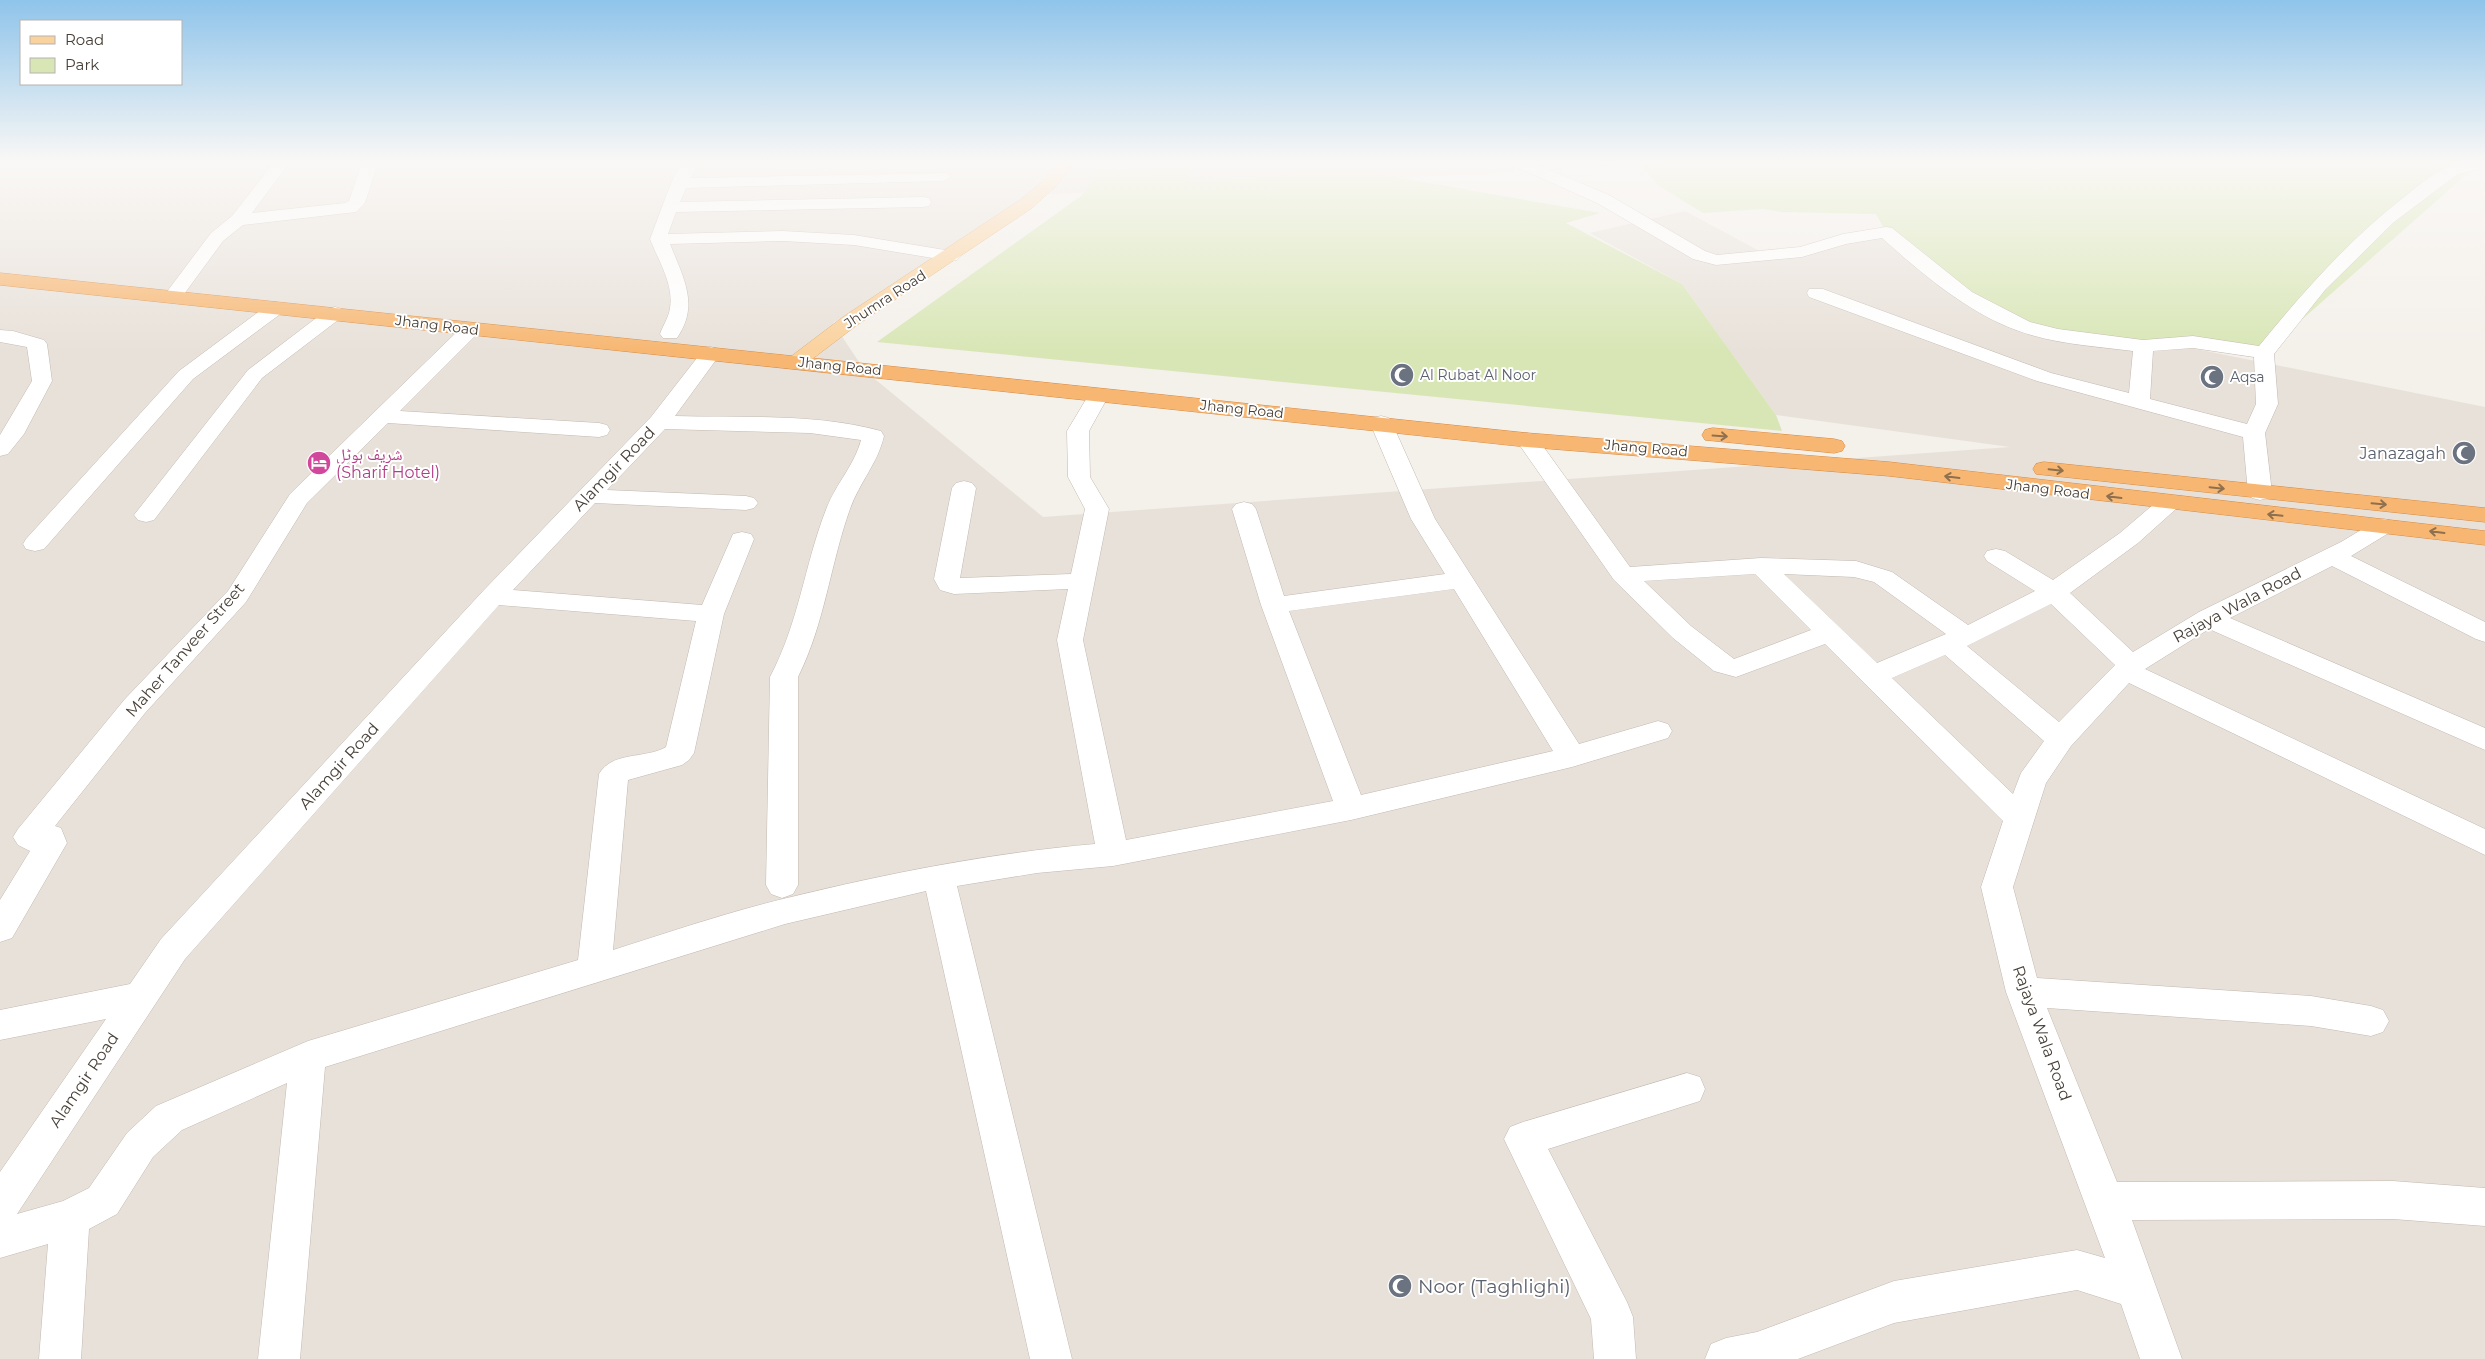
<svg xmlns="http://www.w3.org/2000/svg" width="2485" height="1359" font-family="Montserrat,'Noto Naskh Arabic',sans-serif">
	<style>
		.residential { fill: #e8e1d9 }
		.green { fill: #d8e6b5 }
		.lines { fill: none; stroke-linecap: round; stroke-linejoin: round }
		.minor-casing { stroke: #c3b9b0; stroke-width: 1 }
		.major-casing { stroke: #dfac6e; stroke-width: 1 }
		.highway-casing { stroke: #d78942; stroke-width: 1 }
		.minor { fill: #fff; fill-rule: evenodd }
		.major { fill: #fad29e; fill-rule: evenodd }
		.highway { fill: #f7b772; fill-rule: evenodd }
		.oneway { stroke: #8e704f }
		.labels { text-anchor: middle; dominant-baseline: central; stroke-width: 4; stroke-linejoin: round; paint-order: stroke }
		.far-street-label { font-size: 14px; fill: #484038; stroke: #fff }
		.far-worship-label { font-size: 14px; fill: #5b616d; stroke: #fff; text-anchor: start }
		.worship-label { font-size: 16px; fill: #5b616d; stroke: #fff; text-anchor: end }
		.hotel-label { font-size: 16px; fill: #b23c85; stroke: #fff; text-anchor: start }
		.street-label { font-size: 16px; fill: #484038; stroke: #fff }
		.near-worship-label { font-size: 19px; fill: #5b616d; stroke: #fff; text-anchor: start }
	</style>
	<rect width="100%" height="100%" fill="#f4f0ea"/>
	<polygon class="residential" points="0,162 1607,162 1609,167 1036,195 833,323 865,371 1043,517 2010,447 1776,415 1682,284 1590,233 1685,211 1765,254 1877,233 2007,311 2485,407 2485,1359 0,1359"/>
	<g class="green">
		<polygon points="1639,162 2464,162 2476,166 2264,353 2193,342 2143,346 2058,335 1990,310 1886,232 1876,214 1781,212 1763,209 1703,213 1659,186"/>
		<polygon points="1185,168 1192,183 1305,174 1378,174 1600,213 1566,223 1682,284 1776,415 1782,431 877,342 1081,196 1100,171"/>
	</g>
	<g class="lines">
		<g class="minor-casing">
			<g id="minor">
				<polygon points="274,162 290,162 252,213 345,203 349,201 362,162 378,162 365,203 356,212 243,225 223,241 179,301 165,301 163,297 211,233 232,216"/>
				<path d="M682 162H698L691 178 948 173 950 176 948 179 942 181 686 188 680 202 923 197 929 198 931 202 929 206 923 207 676 212 668 234 783 231 854 235 951 251 957 252 960 256 957 260 951 261 854 245 783 241 670 244C683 277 700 305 677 338H663L660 334C663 325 669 317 670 308 674 284 658 260 650 239L671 183Z"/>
				<path d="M1510 162H1531L1609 195 1705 251 1717 255 1800 247 1843 234 1886 227 1892 228 1972 292 2030 322 2058 329 2143 340 2193 336 2259 346C2303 292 2348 241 2403 198 2416 188 2432 173 2447 167 2459 163 2472 162 2485 162V168L2458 174 2394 222 2325 290 2274 354 2278 404 2265 433 2272 493 2268 498 2260 500 2252 498 2248 493 2243 437 2037 381 1809 297 1807 293 1809 289H1823L2051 373 2129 393 2133 351C2094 346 2053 344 2016 330 1967 312 1921 273 1882 238L1846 244 1802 257 1716 265 1693 259 1597 203 1512 165ZM2193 348 2254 357 2256 404 2247 424 2150 399 2153 351Z"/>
				<polygon points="276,302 283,304 286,308 283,312 193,379 44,549 35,551 26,549 23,544 26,539 179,371 269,304"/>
				<polygon points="335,307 342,309 345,313 342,317 262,378 154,520 146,522 138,520 134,515 138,510 248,370 328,309"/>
				<polygon points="471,323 478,325 481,329 478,333 400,411 599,423 607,425 610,430 607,435 599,437 388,423 307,503 246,602 145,713 55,826 61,828 67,843 12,938 0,942 0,900 30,851 18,845 13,837 18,829 125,699 228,591 290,494 464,325"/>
				<polygon points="0,330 13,331 44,340 47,344 52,381 24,434 8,454 0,456 0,435 32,381 27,347 0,342"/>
				<path d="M711 347 718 349 721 353 675 416C743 418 815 413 881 431L884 436C878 463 859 483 850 509 830 565 825 623 798 677V885L793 894 782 898 771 894 766 885 770 677C800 620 804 565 827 507 836 484 855 464 861 440L810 433 665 429 607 490 746 496 754 498 758 503 754 508 746 510 595 503 513 590 702 605 733 534 742 532 751 534 754 539 724 614 694 753 689 760 682 765 628 780 613 950C670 932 728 912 787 898 889 873 991 853 1095 844L1057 640 1068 589 954 594 940 590 934 579 952 488 956 483 964 481 972 483 976 488 960 578 1071 574 1085 509 1068 477 1067 431 1091 391 1098 389 1105 391 1109 395 1089 431 1090 477 1109 509 1083 640 1126 840 1333 801 1261 605 1232 509 1236 504 1244 502 1252 504 1256 509 1284 596 1445 574 1411 519 1370 423 1373 418 1381 416 1389 418 1392 423 1435 519 1579 744 1658 721 1668 724 1672 731 1668 738 1572 767 1351 820 1113 866 1037 873 957 886 1072 1359H1030L926 891 785 924 325 1067 300 1359H258L287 1083 182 1130 153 1157 117 1214 89 1229 81 1359H39L48 1244 0 1258V1172L106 1019 0 1040V1010L130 984 161 939 484 590 651 417 704 349ZM1454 589 1553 751 1361 795 1289 611ZM499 605 696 621 666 747C646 759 612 751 599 774L578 960 308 1041 156 1106 127 1133 89 1188 63 1201 17 1214 185 959Z"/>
				<path d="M1527 433 1535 435 1630 567 1761 558 1856 561 1892 572 1968 625 2035 591 1987 561 1984 556 1987 551 1996 549 2005 551 2053 580 2120 533 2161 498 2169 496 2177 498 2181 503 2177 508 2138 543 2070 593 2133 652 2199 612 2341 542 2376 521 2384 519 2392 521 2396 526 2392 531 2351 556 2485 622V642L2476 639 2332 566 2230 618 2485 728V750L2209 629 2145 669 2485 829V855L2129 683 2071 746 2046 783 2013 887 2037 978 2311 996 2371 1006 2383 1010 2389 1021 2383 1032 2371 1036 2311 1026 2047 1008 2117 1182 2393 1181 2485 1188V1226L2393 1219 2132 1220 2182 1359H2140L2121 1304 2077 1290 1894 1323 1798 1359H1705L1711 1344 1726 1338 1757 1332 1894 1281 2077 1250 2105 1258 2006 992 1981 887 2003 821 1825 644 1736 677 1714 671 1673 638 1614 580 1516 440 1519 435ZM1755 574 1811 630 1734 659 1691 626 1644 581ZM1784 574 1854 577 1874 582 1946 634 1877 663ZM2051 604 2115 665 2059 722 1967 646ZM1945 655 2044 741 2021 773 2013 794 1892 678Z"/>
				<polygon points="1687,1073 1700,1077 1705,1089 1700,1101 1548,1149 1627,1302 1633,1317 1636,1359 1594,1359 1591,1319 1504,1139 1510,1127 1523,1122"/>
			</g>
		</g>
		<g class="major-casing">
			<polygon id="major" points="1059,162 1075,162 1056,186 1032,208 857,325 803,366 796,368 789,366 786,362 789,358 843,317 1020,200 1044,180"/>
		</g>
		<g class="highway-casing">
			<g id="highway">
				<polygon points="0,273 1527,433 1889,462 2485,531 2485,545 1889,476 1527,447 0,285"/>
				<polygon points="1713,428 1834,439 1842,441 1845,446 1842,451 1834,453 1705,440 1702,435 1705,430"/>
				<polygon points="2044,462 2485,508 2485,522 2036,474 2033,469 2036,464"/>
			</g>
		</g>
		<use href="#minor" class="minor"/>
		<use href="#major" class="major"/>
		<use href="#highway" class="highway"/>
	</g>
	<defs><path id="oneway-shaft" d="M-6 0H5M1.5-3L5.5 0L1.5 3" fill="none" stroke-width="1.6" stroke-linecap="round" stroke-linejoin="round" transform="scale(1.25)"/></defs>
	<g class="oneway">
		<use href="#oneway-shaft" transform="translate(1720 436) rotate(4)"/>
		<use href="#oneway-shaft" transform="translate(2056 470) rotate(6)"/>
		<use href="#oneway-shaft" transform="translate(1952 477) rotate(-173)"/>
		<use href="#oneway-shaft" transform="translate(2217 488) rotate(6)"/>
		<use href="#oneway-shaft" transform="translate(2114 497) rotate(-173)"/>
		<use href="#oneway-shaft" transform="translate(2379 504) rotate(5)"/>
		<use href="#oneway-shaft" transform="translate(2275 515) rotate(-174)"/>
		<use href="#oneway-shaft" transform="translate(2437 532) rotate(-173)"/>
	</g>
	<linearGradient id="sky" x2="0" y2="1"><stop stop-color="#8fc4ea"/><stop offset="0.46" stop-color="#faf8f6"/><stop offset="1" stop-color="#faf8f6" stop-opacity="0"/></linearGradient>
	<rect width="2485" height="352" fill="url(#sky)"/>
	<defs>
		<g id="mosque-disc" transform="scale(1.25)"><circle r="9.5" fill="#6b7280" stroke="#fff"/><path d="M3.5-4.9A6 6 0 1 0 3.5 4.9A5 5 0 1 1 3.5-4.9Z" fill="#fff"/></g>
		<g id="hotel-disc" transform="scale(1.25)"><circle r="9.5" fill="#d1479c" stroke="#fff"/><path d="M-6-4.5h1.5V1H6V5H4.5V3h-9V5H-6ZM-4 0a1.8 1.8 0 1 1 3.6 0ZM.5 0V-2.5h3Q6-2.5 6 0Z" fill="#fff"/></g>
	</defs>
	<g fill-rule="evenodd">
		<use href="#mosque-disc" x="1402" y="375"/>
		<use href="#mosque-disc" x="2212" y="377"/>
		<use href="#mosque-disc" x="2464" y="453"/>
		<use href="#hotel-disc" x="319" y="463"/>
		<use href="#mosque-disc" x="1400" y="1286"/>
	</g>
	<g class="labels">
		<g class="far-street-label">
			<text transform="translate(885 299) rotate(-33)">Jhumra Road</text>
			<text transform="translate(437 325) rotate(7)">Jhang Road</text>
			<text transform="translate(840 366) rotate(6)">Jhang Road</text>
			<text transform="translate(1242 409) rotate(6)">Jhang Road</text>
			<text transform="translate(1646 448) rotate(5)">Jhang Road</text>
			<text transform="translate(2048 489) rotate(7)">Jhang Road</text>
		</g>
		<g class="far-worship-label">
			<text x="1420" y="375">Al Rubat Al Noor</text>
			<text x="2230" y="377">Aqsa</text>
		</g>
		<g class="worship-label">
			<text x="2446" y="453">Janazagah</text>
		</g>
		<g class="hotel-label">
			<text x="336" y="454">شریف ہوٹل<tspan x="336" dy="18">(Sharif Hotel)</tspan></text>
		</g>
		<g class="street-label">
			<text transform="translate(614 469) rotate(-46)">Alamgir Road</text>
			<text transform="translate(2237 605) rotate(-28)">Rajaya Wala Road</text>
			<text transform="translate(185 650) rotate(-49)">Maher Tanveer Street</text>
			<text transform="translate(339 766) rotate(-48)">Alamgir Road</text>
			<text transform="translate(2042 1033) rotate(70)">Rajaya Wala Road</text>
			<text transform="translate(84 1080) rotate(-56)">Alamgir Road</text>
		</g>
		<g class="near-worship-label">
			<text x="1418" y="1286">Noor (Taghlighi)</text>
		</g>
	</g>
	<rect x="20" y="20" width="162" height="65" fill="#ffffff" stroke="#b6b3af"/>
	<rect x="30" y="36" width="25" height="8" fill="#fad29e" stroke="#b6b3af"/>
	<text x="65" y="45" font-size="15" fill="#484038">Road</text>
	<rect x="30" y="58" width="25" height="15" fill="#d8e6b5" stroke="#b6b3af"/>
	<text x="65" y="70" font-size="15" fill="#484038">Park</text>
</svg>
